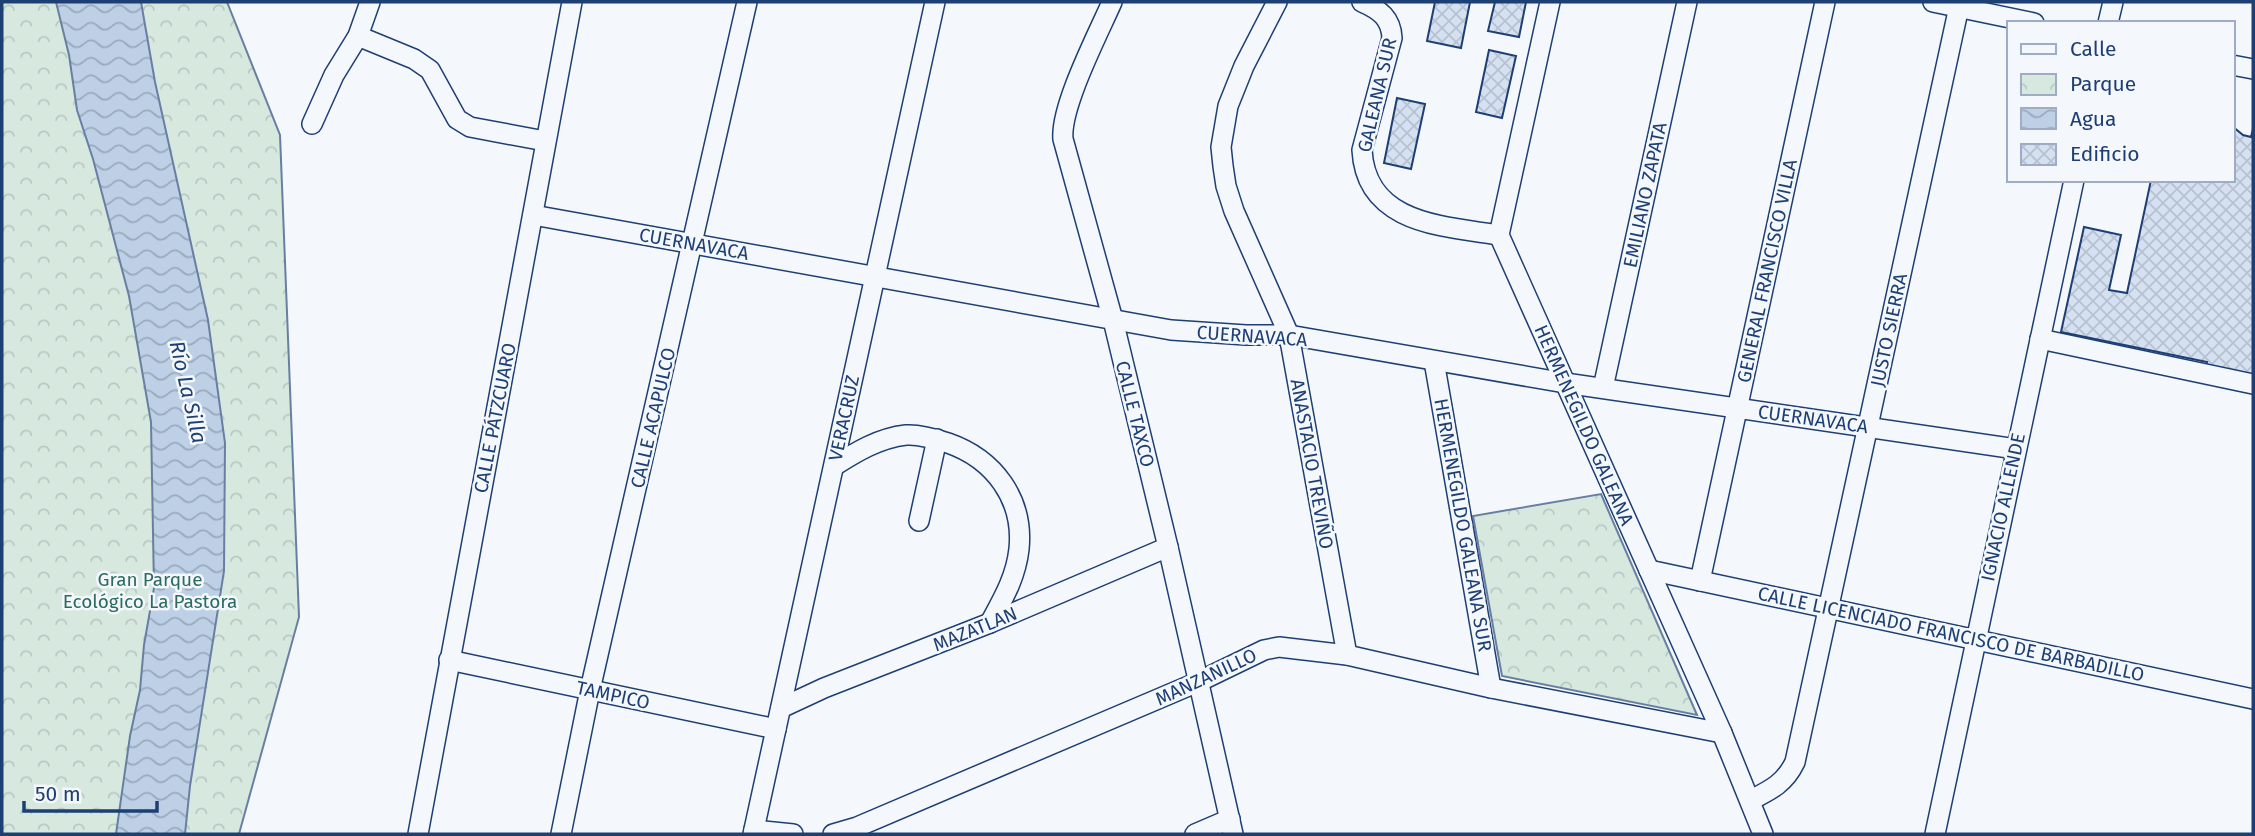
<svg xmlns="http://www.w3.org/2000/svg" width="2255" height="836" font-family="'Fira Sans',sans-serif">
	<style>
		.park { fill: url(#park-crowns); stroke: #687fa3; stroke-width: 2 }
		.water { fill: url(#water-waves); stroke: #687fa3; stroke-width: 2 }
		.building { fill: url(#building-cross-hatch); stroke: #1d3f73; stroke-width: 2 }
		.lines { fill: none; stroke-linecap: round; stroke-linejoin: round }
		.minor-casing { stroke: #1d3f73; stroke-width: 22 }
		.minor { stroke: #f4f7fb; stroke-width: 19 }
		.labels { text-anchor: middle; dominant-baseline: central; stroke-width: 5; stroke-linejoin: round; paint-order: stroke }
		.street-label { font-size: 19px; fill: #1d3f73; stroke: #f4f7fb }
		.park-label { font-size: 19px; fill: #2c6c60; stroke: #f4f7fb }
		.water-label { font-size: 21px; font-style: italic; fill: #1d3f73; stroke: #f4f7fb }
	</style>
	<defs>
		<pattern id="park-crowns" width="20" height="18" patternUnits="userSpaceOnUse" patternTransform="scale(1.75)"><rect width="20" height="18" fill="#d7e8df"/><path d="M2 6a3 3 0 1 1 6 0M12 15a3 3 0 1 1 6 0" fill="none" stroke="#b8c8c3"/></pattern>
		<pattern id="water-waves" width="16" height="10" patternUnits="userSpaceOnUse" patternTransform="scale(1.75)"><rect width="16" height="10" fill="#bed0e5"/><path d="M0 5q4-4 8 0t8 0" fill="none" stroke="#9aaabe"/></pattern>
		<pattern id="building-cross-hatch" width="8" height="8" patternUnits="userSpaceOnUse" patternTransform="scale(1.75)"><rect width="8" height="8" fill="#d5e0f0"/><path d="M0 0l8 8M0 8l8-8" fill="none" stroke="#b6c1d1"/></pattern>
	</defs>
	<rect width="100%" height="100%" fill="#f4f7fb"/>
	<g class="park">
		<polygon points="2,2 227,2 280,135 299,617 239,834 2,834"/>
		<polygon points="1601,494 1697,715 1502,676 1473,516"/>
	</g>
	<polygon class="water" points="56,2 141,2 155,82 208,320 225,443 224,571 190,786 185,834 116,834 130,736 140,690 144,645 154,588 151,422 129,296 93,159 77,110 69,55"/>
	<g class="building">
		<polygon points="1435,2 1470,2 1461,48 1427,41"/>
		<polygon points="1495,2 1526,2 1519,37 1488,31"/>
		<polygon points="1489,50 1516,56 1502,118 1476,112"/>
		<polygon points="1397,98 1425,104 1411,169 1384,163"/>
		<polygon points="2232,126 2243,135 2251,137 2253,129 2253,375 2206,366 2207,362 2061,332 2084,227 2121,235 2109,290 2127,293 2151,180 2232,180"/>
	</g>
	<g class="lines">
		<g class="minor-casing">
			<g id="minor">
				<path d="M1112 2C1098 34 1060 107 1063 139L1113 320 1168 547 1233 834"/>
				<polyline points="1277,2 1244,66 1228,106 1221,147 1223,166 1226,186 1234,211 1289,335 1347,655"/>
				<path d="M1362 2C1380 10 1391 18 1392 38L1362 150C1366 224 1442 226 1499 235"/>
				<polyline points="1550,2 1499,235 1722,733 1763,834"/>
				<polyline points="1933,2 2034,23"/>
				<polyline points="2108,23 2113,2"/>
				<polyline points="358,36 414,59 430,70 457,119 470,127 545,141"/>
				<polyline points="2232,65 2253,69"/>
				<polyline points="312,124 334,75 358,36 370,2"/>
				<polyline points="533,215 1171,330 1246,335 1289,335 1565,383 2016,449"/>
				<polyline points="2040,339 2253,384"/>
				<polyline points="1434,361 1491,688"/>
				<polyline points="1603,388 1687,2"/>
				<path d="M834 466C856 452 879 438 906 435 920 434 936 439 948 443 994 459 1024 499 1019 549 1016 577 1003 599 990 623"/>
				<polyline points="919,521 937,439"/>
				<polyline points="1649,570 2253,699"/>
				<polyline points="1700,581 1825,2"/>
				<polyline points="449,660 776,729"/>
				<polyline points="781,708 824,688 990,623 1168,547"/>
				<path d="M1751 800C1771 790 1785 783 1795 762L1960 2"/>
				<polyline points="754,830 793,834"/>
				<polyline points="418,834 572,2"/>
				<polyline points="561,834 590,690 747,2"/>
				<polyline points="753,834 935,2"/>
				<polyline points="833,834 857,827 1198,682 1264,650 1279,647 1347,655 1491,688 1722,733"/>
				<polyline points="1195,834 1230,819"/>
				<polyline points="1935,834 2074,180"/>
			</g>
		</g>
		<use href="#minor" class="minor"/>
	</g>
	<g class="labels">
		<g class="street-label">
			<text transform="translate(1377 95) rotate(-77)">GALEANA SUR</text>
			<text transform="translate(1645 195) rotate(-78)">EMILIANO ZAPATA</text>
			<text transform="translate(694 244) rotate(10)">CUERNAVACA</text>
			<text transform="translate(1767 271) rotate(-78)">GENERAL FRANCISCO VILLA</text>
			<text transform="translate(1889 330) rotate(-78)">JUSTO SIERRA</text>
			<text transform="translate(1252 336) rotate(4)">CUERNAVACA</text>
			<text transform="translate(1135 414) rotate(76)">CALLE TAXCO</text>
			<text transform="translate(495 418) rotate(-79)">CALLE PÁTZCUARO</text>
			<text transform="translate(653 418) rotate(-77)">CALLE ACAPULCO</text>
			<text transform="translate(844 418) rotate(-78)">VERACRUZ</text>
			<text transform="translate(1813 419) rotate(8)">CUERNAVACA</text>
			<text transform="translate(1584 425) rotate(66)">HERMENEGILDO GALEANA</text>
			<text transform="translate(1312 464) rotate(80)">ANASTACIO TREVIÑO</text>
			<text transform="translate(2003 507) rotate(-78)">IGNACIO ALLENDE</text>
			<text transform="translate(1463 525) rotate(80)">HERMENEGILDO GALEANA SUR</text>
			<text transform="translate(975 629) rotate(-22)">MAZATLAN</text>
			<text transform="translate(1951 634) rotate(12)">CALLE LICENCIADO FRANCISCO DE BARBADILLO</text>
			<text transform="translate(1206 677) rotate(-25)">MANZANILLO</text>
			<text transform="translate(613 695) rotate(12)">TAMPICO</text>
		</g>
		<g class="park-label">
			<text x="150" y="579">Gran Parque<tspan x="150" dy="22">Ecológico La Pastora</tspan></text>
		</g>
		<g class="water-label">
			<text transform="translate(188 392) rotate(77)">Río La Silla</text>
		</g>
	</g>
	<rect width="2255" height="836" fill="none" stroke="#1d3f73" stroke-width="7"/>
	<rect x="2007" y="21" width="228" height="161" fill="#f4f7fb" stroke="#9eadc5" stroke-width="2"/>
	<rect x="2021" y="44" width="35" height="10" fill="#f4f7fb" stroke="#9eadc5" stroke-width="2"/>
	<text x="2070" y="56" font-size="21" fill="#1d3f73">Calle</text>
	<rect x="2021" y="74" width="35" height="21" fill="url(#park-crowns)" stroke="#9eadc5" stroke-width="2"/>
	<text x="2070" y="91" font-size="21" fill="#1d3f73">Parque</text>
	<rect x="2021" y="108" width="35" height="21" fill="url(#water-waves)" stroke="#9eadc5" stroke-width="2"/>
	<text x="2070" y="126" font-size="21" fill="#1d3f73">Agua</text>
	<rect x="2021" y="144" width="35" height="21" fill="url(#building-cross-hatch)" stroke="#9eadc5" stroke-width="2"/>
	<text x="2070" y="161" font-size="21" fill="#1d3f73">Edificio</text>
	<path d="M24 801v10h133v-10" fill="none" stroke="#1d3f73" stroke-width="3.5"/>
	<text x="35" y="801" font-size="21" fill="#1d3f73" stroke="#f4f7fb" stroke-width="5" paint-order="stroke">50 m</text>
</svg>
